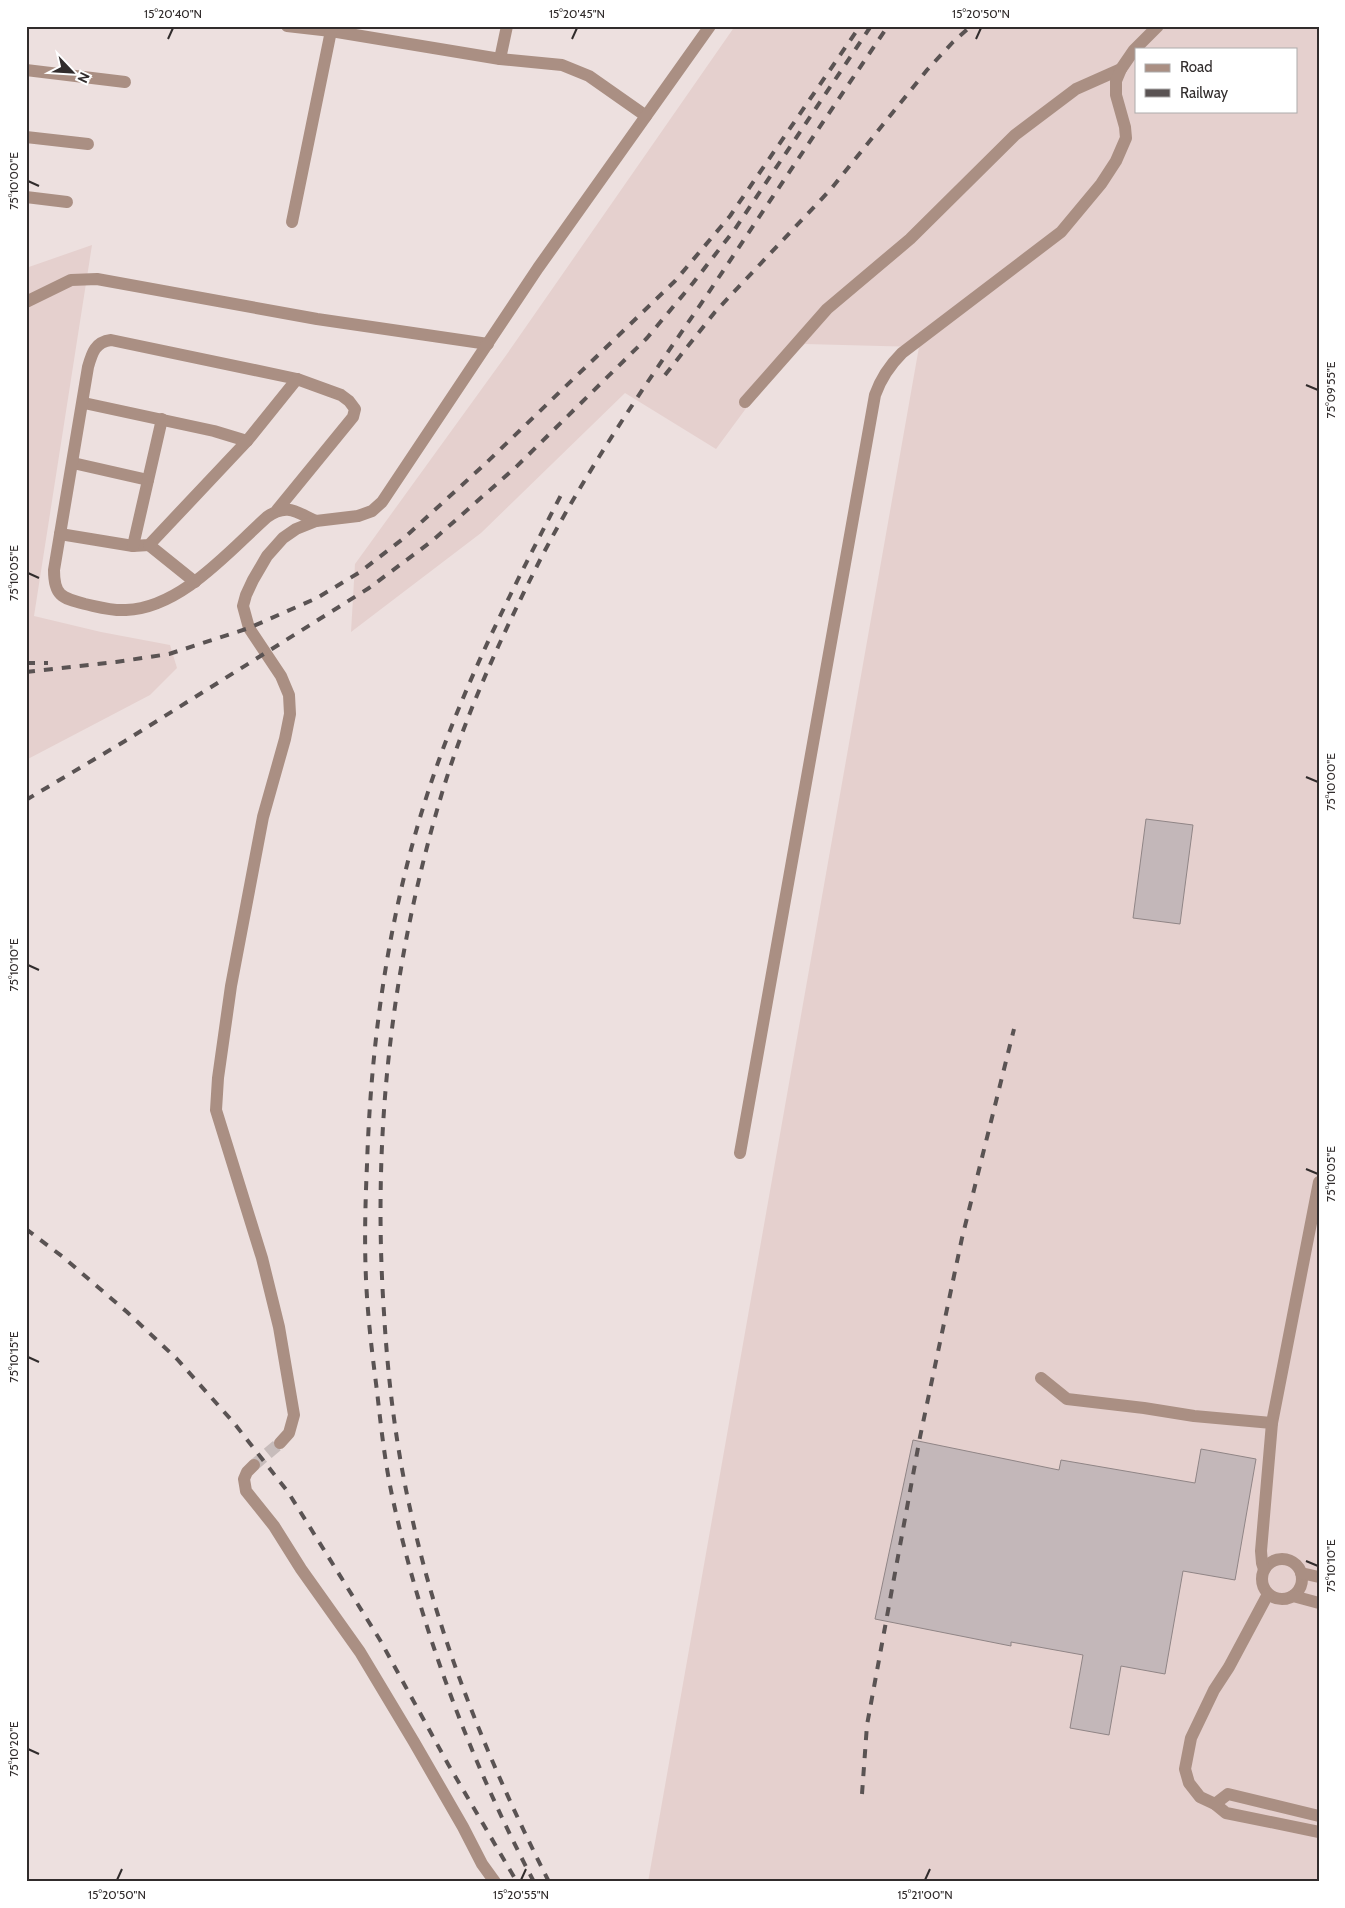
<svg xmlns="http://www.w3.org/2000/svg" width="1345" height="1908" font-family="Cabin,sans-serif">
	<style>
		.built { fill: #e5d0ce; fill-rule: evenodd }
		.building { fill: #c3b7b9; stroke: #908586 }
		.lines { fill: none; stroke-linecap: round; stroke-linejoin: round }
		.minor-tunnel { stroke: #c7bcbb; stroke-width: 12; stroke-dasharray: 12 6; stroke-linecap: butt }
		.minor { stroke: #aa8f83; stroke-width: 12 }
		.rail { stroke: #5a5353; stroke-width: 4; stroke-dasharray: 9 9; stroke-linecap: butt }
		.ticks { fill: none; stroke: #312c2c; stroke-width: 2 }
		.neatline { fill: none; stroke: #312c2c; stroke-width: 2 }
		.ticks-label { font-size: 12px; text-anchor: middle; fill: #312c2c }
	</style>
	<rect width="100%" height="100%" fill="#ede0df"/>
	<g class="built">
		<path d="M735 26H1319V1882H648L919 347 805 344 770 376 716 449 625 393 481 533 351 632 355 564 507 354ZM1136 49H1296V111H1136Z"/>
		<polygon points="92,245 34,616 101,632 170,645 177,668 150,695 26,760 26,268"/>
	</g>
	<g class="building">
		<polygon points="1146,819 1193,825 1180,924 1133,918"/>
		<polygon points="913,1440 1059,1470 1061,1460 1195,1483 1201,1449 1256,1459 1235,1580 1183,1571 1165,1674 1121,1666 1109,1735 1070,1728 1083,1655 1011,1642 1011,1646 875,1619"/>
	</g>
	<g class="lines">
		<polyline class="minor-tunnel" points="254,1465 280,1443"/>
		<g class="minor">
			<polyline points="287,26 331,31 500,59 562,65 589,76 646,116"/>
			<polyline points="500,59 507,26"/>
			<polyline points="26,70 125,82"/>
			<polyline points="26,137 88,144"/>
			<polyline points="26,197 67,202"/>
			<polyline points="292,222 332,26"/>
			<polyline points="26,302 71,280 97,279 317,319 488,344"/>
			<polyline points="745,402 827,309 910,239 1015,135 1076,89 1121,69"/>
			<polyline points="84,403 214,431 247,441"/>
			<polyline points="73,463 148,480"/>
			<path d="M277 510 353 417 355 409 349 401 341 395 297 379 111 340C95 342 92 353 88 367L54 570C54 595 61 598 85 604 99 607 112 611 126 610 181 608 229 551 267 517 287 503 296 512 316 521"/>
			<polyline points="60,534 133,546 149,545 247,441 297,379"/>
			<polyline points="149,545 195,582"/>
			<polyline points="133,546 162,419"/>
			<path d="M740 1153 875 395C881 378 889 366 902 353L1061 232 1101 184 1116 161 1126 138 1125 127 1116 95V81L1121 69 1134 50 1158 26"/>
			<polyline points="1041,1378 1067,1399 1144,1408 1194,1416 1272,1423"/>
			<polyline points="280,1443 289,1433 294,1415 279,1327 262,1258 216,1110 218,1078 231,986 263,817 285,739 290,714 289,695 281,676 249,628 243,606 246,595 253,580 267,556 283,538 296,529 316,521 358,516 372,511 382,502 538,268 710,26"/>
			<polyline points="254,1465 247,1472 244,1479 246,1491 274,1526 301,1569 360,1652 414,1742 463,1827 482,1864 495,1882"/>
			<circle cx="1282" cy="1579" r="20"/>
			<polyline points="1264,1569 1262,1563 1261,1551 1272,1423 1319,1182"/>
			<polyline points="1301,1573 1319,1577"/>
			<polyline points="1268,1594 1229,1667 1214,1690 1191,1738 1185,1769 1189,1783 1200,1797 1215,1804 1226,1813 1319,1832"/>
			<polyline points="1293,1596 1319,1603"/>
			<polyline points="1215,1804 1228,1794 1319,1816"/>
		</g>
		<g class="rail">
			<polyline points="665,375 715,312 831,189 927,70 953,42 971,26"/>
			<polyline points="26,663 48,663"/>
			<polyline points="26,672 116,662 169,654 249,628 317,598 360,572 404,538 485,464 675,281 730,216 860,26"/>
			<polyline points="26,800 125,741 369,588 432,541 516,467 647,338 693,283 735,229 871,26"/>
			<polyline points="26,1229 63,1257 127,1312 177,1359 234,1423 288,1492 380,1640 448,1764 517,1882"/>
			<polyline points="862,1794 867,1725 920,1437 962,1238 1014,1029"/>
			<path d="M534 1882C471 1762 422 1632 393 1500 385 1464 381 1427 377 1391 373 1360 369 1328 367 1297 364 1253 365 1209 367 1165 371 1039 389 912 428 792 462 687 512 590 562 493"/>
			<path d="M549 1882C490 1765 439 1642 411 1513 396 1447 388 1381 384 1313 372 1136 391 964 442 793 466 713 502 635 540 560 588 467 648 381 707 295 767 205 827 116 888 26"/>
		</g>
	</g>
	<path class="ticks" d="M168 39 173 28M572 39 577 28M976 39 981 28M28 181 39 186M1306 385 1318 390M28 573 39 578M1306 777 1318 782M28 965 39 970M1306 1169 1318 1174M28 1357 39 1362M1306 1561 1318 1566M28 1749 39 1754M117 1880 122 1869M521 1880 526 1869M925 1880 930 1869"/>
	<rect width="1345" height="1908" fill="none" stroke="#ffffff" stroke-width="55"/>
	<rect x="1135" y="48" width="162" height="65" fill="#ffffff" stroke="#adabab"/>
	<rect x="1145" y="64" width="25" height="8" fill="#aa8f83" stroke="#adabab"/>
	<text x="1180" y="72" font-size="15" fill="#312c2c">Road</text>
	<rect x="1145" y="89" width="25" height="8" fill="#5a5353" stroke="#adabab"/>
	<text x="1180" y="98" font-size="15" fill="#312c2c">Railway</text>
	<g transform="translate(72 72) rotate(115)" stroke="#ffffff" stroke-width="4" paint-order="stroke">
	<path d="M0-4L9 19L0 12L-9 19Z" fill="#312c2c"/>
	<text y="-8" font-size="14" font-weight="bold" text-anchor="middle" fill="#312c2c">N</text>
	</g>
	<rect x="28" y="28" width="1290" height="1852" class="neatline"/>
	<g class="ticks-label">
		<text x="173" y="18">15°20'40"N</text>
		<text x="577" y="18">15°20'45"N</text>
		<text x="981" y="18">15°20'50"N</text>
		<text transform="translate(14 181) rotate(-90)" y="4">75°10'00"E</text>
		<text transform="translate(1331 390) rotate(-90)" y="4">75°09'55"E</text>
		<text transform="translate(14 573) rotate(-90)" y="4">75°10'05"E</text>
		<text transform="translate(1331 782) rotate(-90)" y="4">75°10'00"E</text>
		<text transform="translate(14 965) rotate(-90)" y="4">75°10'10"E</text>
		<text transform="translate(1331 1174) rotate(-90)" y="4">75°10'05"E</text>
		<text transform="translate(14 1357) rotate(-90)" y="4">75°10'15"E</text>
		<text transform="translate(1331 1566) rotate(-90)" y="4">75°10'10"E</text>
		<text transform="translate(14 1749) rotate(-90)" y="4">75°10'20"E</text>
		<text x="117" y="1899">15°20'50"N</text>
		<text x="521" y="1899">15°20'55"N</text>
		<text x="925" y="1899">15°21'00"N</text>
	</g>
</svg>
